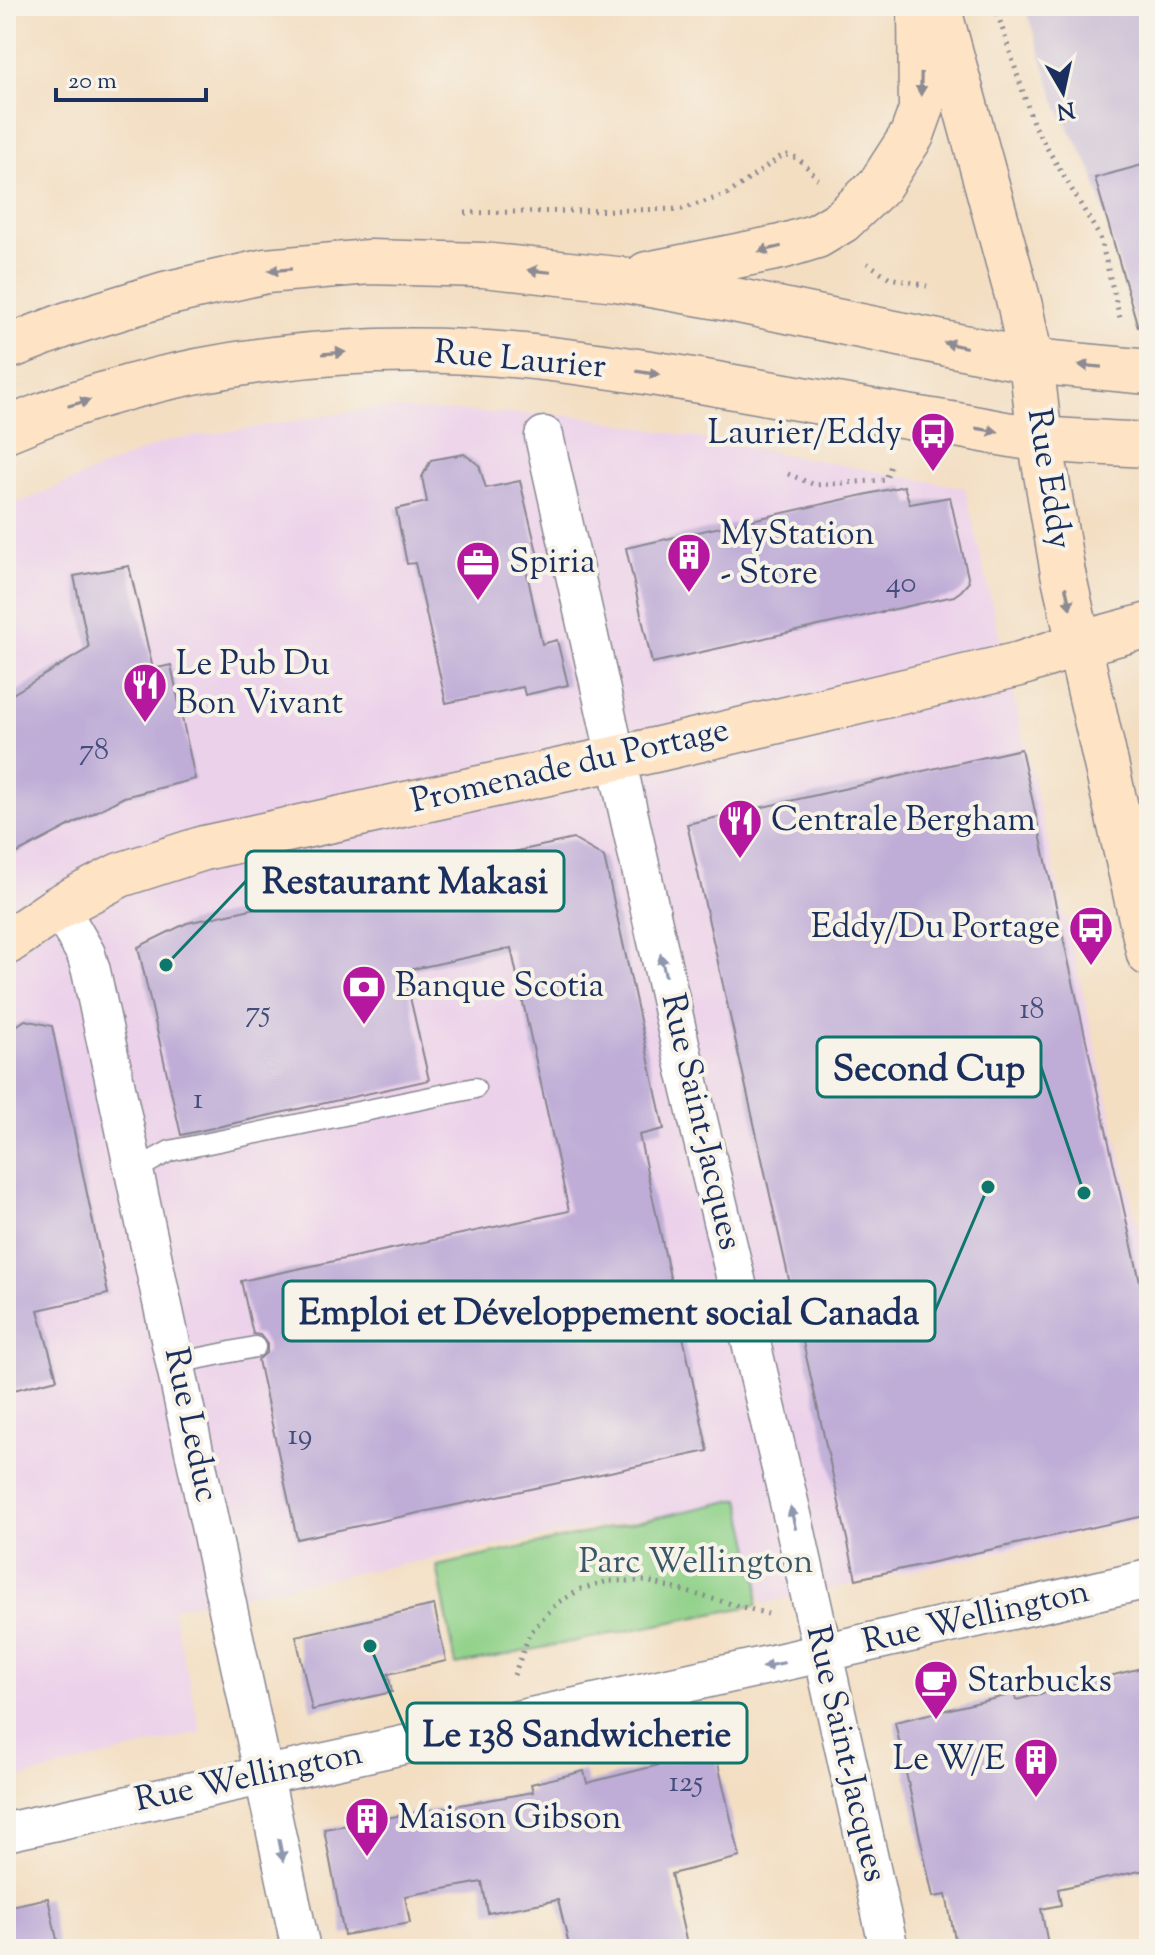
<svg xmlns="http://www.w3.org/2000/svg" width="1155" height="1955" font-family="'Sorts Mill Goudy',serif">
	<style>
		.built { fill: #ecd1ea }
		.industrial { fill: #cbbfd5 }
		.green { fill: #90d189; stroke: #568074; stroke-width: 2 }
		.building { fill: #bfadd7 }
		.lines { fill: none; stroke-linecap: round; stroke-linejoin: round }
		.lane-casing { stroke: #878690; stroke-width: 23 }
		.street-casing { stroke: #878690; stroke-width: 41 }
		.secondary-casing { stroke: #878690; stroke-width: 47 }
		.path { stroke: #878690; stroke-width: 5; stroke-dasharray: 2 6; stroke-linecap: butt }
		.lane { stroke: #fff; stroke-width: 20 }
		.street { stroke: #fff; stroke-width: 38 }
		.secondary { stroke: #fee4c5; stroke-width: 44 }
		.oneway { fill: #8c8a92 }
		.oneway2 { fill: #8d97ae }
		.labels { text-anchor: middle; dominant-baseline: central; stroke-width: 8; stroke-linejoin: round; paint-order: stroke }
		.number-label { font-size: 30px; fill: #444e7c }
		.street-label { font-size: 34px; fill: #1b2f5e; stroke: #f7f3e8 }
		.poi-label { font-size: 34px; fill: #1b2f5e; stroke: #f7f3e8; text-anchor: start }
		.park-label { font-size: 34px; fill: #385869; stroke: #f7f3e8 }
		.leader { fill: none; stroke: #0f766e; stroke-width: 3 }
		.callout-dot { fill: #0f766e; stroke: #f7f3e8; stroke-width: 3 }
		.callout { fill: #f7f3e8; stroke: #0f766e; stroke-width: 3 }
		.callout-label { font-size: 36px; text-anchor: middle; font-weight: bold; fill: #1b2f5e }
	</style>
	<rect width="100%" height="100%" fill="#f7f3e8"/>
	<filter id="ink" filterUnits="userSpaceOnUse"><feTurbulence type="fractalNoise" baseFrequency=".0125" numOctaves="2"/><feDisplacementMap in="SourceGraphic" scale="16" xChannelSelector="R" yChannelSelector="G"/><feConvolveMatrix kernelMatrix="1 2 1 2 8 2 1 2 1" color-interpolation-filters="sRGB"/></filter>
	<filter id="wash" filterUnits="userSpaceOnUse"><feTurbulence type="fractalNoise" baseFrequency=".006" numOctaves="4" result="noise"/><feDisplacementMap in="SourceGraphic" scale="32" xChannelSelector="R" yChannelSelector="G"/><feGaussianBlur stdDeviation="1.8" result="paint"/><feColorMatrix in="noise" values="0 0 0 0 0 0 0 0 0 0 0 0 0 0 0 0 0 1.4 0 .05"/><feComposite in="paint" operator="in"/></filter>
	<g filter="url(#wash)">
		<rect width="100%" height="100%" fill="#f3dec2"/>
		<polygon class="built" points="375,408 580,416 965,488 1149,1276 1149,1518 762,1604 740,1500 172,1608 201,1732 6,1782 6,508 167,441"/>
		<polygon class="industrial" points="1025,6 1149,6 1149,310 1133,314 1092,170 1058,108"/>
		<polygon class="green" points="740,1499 758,1582 757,1605 456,1665 437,1566"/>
		<g id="blocks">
			<g class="building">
				<polygon points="1149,163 1149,325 1138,327 1095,178"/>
				<polygon points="464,454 479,465 486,488 520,481 539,560 525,564 542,644 557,640 568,685 525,695 523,687 446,703 415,563 407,564 396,509 427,502 422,477 431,460"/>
				<polygon points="904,486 910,504 950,497 969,582 961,591 954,596 652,663 626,548"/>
				<polygon points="129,566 153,669 171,665 195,779 124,797 6,859 6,698 89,648 74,576"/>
				<polygon points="1021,749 1149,1322 1149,1515 856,1579 687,824"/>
				<polygon points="573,839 604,857 664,1129 639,1135 708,1451 297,1539 258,1360 267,1352 267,1344 260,1335 253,1334 241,1281 569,1211 511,948 404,971 429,1080 181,1135 138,947 187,923"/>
				<polygon points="25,1020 52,1026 108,1294 38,1310 57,1379 6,1392 6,1033"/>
				<polygon points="434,1605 446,1661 388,1674 392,1692 312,1710 296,1636"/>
				<polygon points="1149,1666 1149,1869 1058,1889 1061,1905 1041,1909 1049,1949 957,1949 946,1895 933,1897 895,1722 1014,1694 1016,1700"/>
				<polygon points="715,1751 740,1857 671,1874 688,1949 570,1949 558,1900 488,1913 482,1882 405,1896 410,1923 344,1935 324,1829 533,1792 531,1784 584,1771 587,1783"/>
				<polygon points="48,1898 59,1949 10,1949 6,1929 6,1907"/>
			</g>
		</g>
	</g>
	<g filter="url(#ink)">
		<use href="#blocks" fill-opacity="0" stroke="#878690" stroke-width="2"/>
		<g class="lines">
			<g class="lane-casing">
				<g id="lane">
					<polyline points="135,1170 170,1151 475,1088"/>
					<polyline points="177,1363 255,1347"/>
				</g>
			</g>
			<g class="street-casing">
				<g id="street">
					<polyline points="544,436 683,1057 794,1523 889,1949"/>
					<polyline points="59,907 86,954 91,971 301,1949"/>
					<polyline points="6,1832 782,1662 1149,1579"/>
				</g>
			</g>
			<g class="secondary-casing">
				<g id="secondary">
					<polyline points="938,6 1020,306 1031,361 1040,439 1063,573 1149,954"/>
					<polyline points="647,274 781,247 817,236 842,221 879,186 912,135 921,110 920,6"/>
					<polyline points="6,348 68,324 165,294 266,271 369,262 483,265 617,279 724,298 1031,361 1149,372"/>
					<path d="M6 430C176 357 369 337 551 359 685 375 818 404 951 424 981 429 1010 436 1040 439 1076 442 1113 443 1149 445"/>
					<polyline points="6,943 59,907 120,875 204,848 659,749 1020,664 1079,644 1149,625"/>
				</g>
			</g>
			<g class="path">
				<polyline points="995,6 1034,126 1100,237 1121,322"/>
				<path d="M465 213 682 209 728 194 783 155C799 154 807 168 818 179"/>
				<polyline points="867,263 890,278 927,286"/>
				<polyline points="788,474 815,485 886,480 891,465"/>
				<polyline points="514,1675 530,1633 557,1603 581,1589 608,1581 647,1581 768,1614"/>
			</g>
			<use href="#lane" class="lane"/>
			<use href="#street" class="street"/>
			<use href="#secondary" class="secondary"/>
		</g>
		<defs><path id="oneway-solid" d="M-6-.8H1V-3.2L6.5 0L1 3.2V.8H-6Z" transform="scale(2)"/></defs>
		<g class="oneway">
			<use href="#oneway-solid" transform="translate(921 84) rotate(91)"/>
			<use href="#oneway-solid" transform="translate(770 249) rotate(167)"/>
			<use href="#oneway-solid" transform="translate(280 270) rotate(175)"/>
			<use href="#oneway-solid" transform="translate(539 271) rotate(-174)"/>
			<use href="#oneway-solid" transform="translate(955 345) rotate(-168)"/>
			<use href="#oneway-solid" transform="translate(334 353) rotate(-4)"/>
			<use href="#oneway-solid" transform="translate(1090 366) rotate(-175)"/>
			<use href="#oneway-solid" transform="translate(648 373) rotate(9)"/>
			<use href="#oneway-solid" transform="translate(79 403) rotate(-16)"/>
			<use href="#oneway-solid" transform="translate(987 430) rotate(9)"/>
			<use href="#oneway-solid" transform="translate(1068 598) rotate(77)"/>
		</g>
		<g class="oneway2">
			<use href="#oneway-solid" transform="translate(663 965) rotate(-103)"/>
			<use href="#oneway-solid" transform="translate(793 1518) rotate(-103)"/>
			<use href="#oneway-solid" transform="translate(773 1665) rotate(168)"/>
			<use href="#oneway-solid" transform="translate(281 1850) rotate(79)"/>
		</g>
	</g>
	<defs>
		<g id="bus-pin" transform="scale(2.3)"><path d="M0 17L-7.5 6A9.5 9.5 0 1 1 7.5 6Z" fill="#b5179e" stroke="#f7f3e8"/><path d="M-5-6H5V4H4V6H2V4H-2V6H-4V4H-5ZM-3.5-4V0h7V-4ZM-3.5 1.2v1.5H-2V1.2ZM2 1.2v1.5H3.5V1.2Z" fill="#fff"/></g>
		<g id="building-pin" transform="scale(2.3)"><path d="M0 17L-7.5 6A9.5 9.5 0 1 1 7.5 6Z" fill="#b5179e" stroke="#f7f3e8"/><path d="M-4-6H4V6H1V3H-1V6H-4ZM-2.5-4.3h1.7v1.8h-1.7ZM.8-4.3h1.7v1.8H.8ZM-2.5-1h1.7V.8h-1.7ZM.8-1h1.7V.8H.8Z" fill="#fff"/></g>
		<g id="office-pin" transform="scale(2.3)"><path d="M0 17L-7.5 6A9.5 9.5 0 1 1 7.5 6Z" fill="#b5179e" stroke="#f7f3e8"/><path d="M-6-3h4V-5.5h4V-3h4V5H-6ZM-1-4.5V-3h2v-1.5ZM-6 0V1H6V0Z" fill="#fff"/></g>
		<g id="restaurant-pin" transform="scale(2.3)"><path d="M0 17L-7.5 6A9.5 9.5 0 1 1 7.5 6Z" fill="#b5179e" stroke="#f7f3e8"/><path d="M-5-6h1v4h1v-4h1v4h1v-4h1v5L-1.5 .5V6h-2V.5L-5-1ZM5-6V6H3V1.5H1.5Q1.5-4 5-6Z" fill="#fff"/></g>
		<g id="bank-pin" transform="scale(2.3)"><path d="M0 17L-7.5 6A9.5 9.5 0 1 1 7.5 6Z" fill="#b5179e" stroke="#f7f3e8"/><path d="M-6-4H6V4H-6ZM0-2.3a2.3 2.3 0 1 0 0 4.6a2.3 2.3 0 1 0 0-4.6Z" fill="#fff"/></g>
		<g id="cafe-pin" transform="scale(2.3)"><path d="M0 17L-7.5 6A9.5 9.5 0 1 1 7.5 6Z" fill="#b5179e" stroke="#f7f3e8"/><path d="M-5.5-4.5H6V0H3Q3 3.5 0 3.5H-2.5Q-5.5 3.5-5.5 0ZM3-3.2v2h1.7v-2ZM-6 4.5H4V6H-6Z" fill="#fff"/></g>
	</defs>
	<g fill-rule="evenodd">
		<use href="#bus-pin" x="933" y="434"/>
		<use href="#building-pin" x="689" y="555"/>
		<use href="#office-pin" x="478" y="563"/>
		<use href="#restaurant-pin" x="145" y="685"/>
		<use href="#restaurant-pin" x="740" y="821"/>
		<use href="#bus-pin" x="1091" y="928"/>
		<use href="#bank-pin" x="364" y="987"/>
		<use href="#cafe-pin" x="936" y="1682"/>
		<use href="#building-pin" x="1036" y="1760"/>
		<use href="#building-pin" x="367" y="1819"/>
	</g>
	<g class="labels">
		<g class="number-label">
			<text x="901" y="584">40</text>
			<text x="94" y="751">78</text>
			<text x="1032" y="1010">18</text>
			<text x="258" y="1013">75</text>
			<text x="198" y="1100">1</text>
			<text x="300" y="1436">19</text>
			<text x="686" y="1783">125</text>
		</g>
		<g class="street-label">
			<text transform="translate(520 361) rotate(5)">Rue Laurier</text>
			<text transform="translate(1048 479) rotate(81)">Rue Eddy</text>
			<text transform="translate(570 767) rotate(-13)">Promenade du Portage</text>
			<text transform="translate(700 1122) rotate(77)">Rue Saint-Jacques</text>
			<text transform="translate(190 1425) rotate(78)">Rue Leduc</text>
			<text transform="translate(976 1618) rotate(-13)">Rue Wellington</text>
			<text transform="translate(845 1754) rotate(77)">Rue Saint-Jacques</text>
			<text transform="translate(249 1778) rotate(-12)">Rue Wellington</text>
		</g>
		<g class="poi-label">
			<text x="902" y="434" text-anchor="end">Laurier/Eddy</text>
			<text x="720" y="535">MyStation<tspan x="720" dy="39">- Store</tspan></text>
			<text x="509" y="563">Spiria</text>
			<text x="176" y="665">Le Pub Du<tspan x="176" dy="39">Bon Vivant</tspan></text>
			<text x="771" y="821">Centrale Bergham</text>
			<text x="1060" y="928" text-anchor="end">Eddy/Du Portage</text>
			<text x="395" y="987">Banque Scotia</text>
			<text x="967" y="1682">Starbucks</text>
			<text x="1005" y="1760" text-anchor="end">Le W/E</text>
			<text x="398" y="1819">Maison Gibson</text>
		</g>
		<g class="park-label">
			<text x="696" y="1563">Parc Wellington</text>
		</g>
	</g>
	<path class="leader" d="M166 965L246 881M1084 1193L1041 1067M988 1187L935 1311M370 1646L407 1733"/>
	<g class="callout-dot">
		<circle cx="166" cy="965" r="8"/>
		<circle cx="1084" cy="1193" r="8"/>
		<circle cx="988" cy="1187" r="8"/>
		<circle cx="370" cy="1646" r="8"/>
	</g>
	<g class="callout">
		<rect x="246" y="851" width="318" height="60" rx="8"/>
		<rect x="817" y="1037" width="224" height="60" rx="8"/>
		<rect x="283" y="1281" width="652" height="60" rx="8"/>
		<rect x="407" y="1703" width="340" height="60" rx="8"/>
	</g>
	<g class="callout-label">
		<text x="405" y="893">Restaurant Makasi</text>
		<text x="929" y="1080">Second Cup</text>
		<text x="609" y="1324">Emploi et Développement social Canada</text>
		<text x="577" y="1746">Le 138 Sandwicherie</text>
	</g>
	<rect width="1155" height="1955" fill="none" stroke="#f7f3e8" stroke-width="32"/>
	<g transform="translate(1063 92) rotate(171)" stroke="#f7f3e8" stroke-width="6" paint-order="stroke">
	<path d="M0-6L14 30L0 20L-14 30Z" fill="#1b2f5e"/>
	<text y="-12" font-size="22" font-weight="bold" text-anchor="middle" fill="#1b2f5e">N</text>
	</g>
	<path d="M56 88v12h150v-12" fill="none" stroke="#1b2f5e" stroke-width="4"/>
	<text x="68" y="88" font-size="24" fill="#1b2f5e" stroke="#f7f3e8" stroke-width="6" paint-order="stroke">20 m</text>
</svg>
